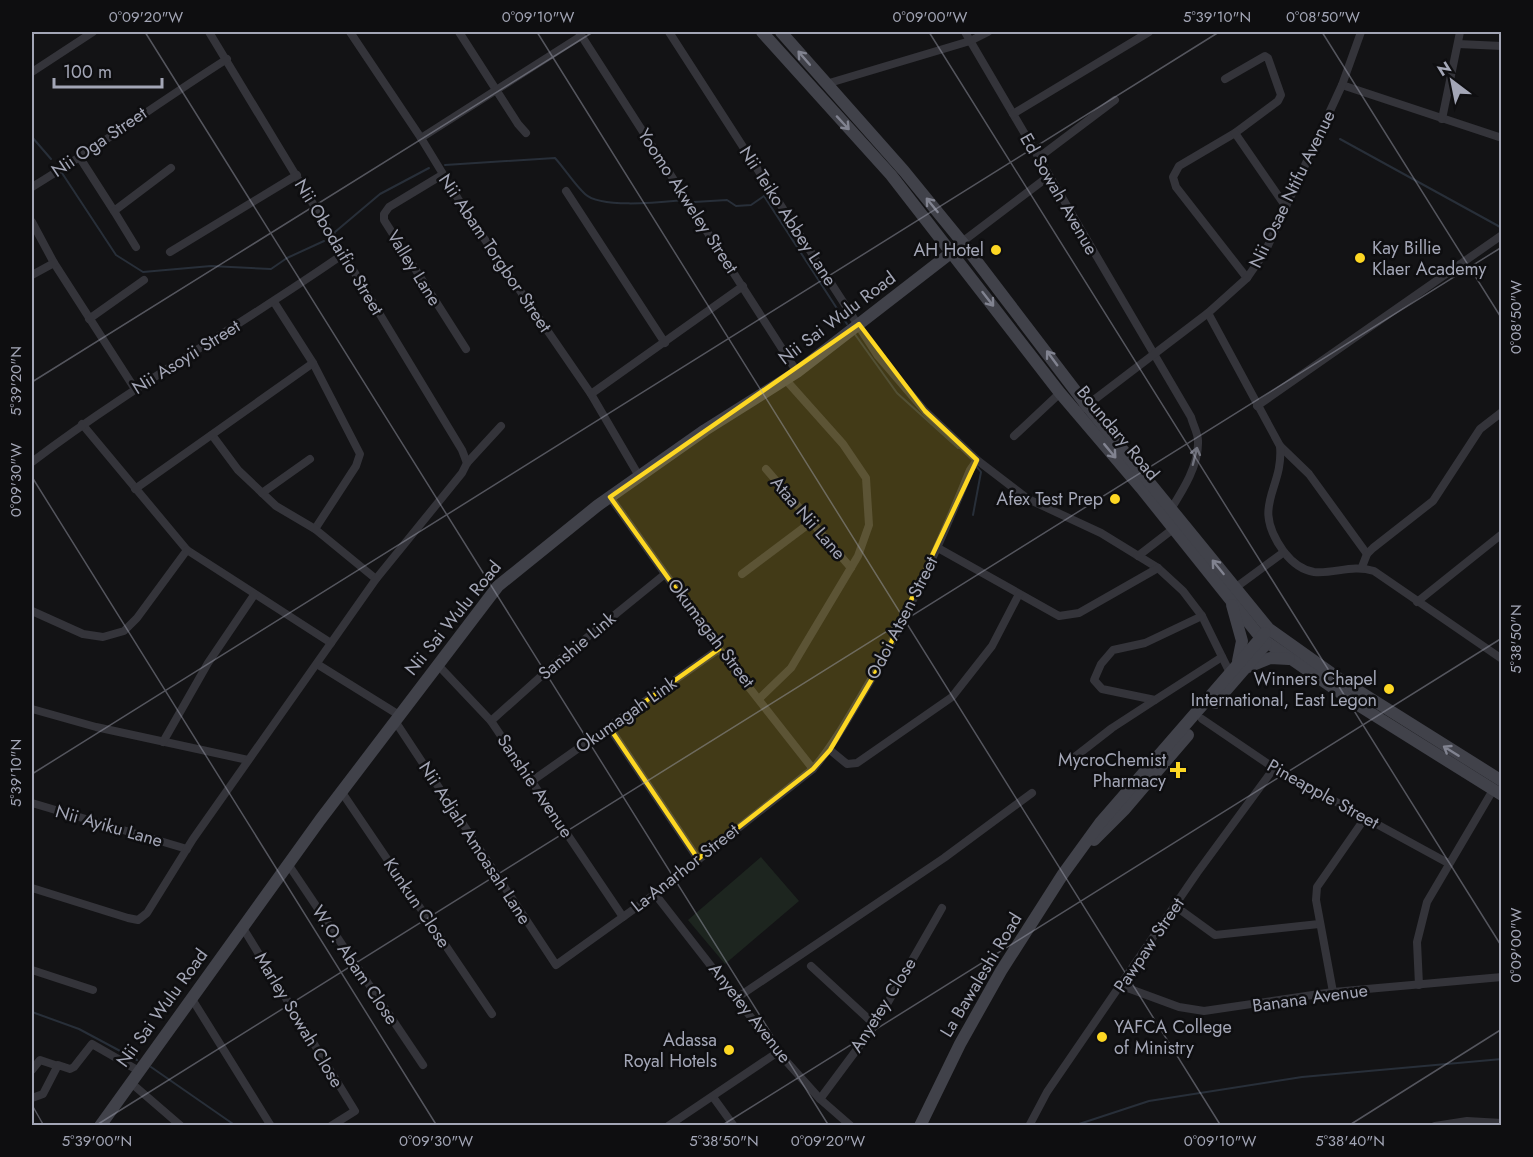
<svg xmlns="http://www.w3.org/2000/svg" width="1533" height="1157" font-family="Jost,sans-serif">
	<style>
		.garden { fill: #1d251f }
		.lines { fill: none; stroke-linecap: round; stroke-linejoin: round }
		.stream { stroke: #282f39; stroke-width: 2 }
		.street { stroke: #34343a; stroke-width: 8 }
		.secondary { stroke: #41424a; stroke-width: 12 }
		.oneway { stroke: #818390 }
		.oneway2 { stroke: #71737e }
		.marked { fill: #fdd723; fill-opacity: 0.2; stroke: #fdd723; stroke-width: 4.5; stroke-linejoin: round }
		.ticks { fill: none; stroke: #a3a6b6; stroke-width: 1.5; stroke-opacity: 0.45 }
		.poi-dot { fill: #fdd723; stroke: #0e0e10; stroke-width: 2 }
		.labels { text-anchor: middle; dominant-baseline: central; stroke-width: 5; stroke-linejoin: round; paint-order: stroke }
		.street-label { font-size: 18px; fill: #a3a6b6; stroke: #0e0e10 }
		.poi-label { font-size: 18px; fill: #a3a6b6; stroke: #0e0e10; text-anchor: end }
		.neatline { fill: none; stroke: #a3a6b6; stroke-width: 2 }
		.ticks-label { font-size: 15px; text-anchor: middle; fill: #a3a6b6 }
	</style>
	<rect width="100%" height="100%" fill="#131315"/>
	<polygon class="garden" points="761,857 799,901 725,964 688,920"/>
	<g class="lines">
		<g class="stream">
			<polyline points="32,137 51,159"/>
			<polyline points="1340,139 1502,228"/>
			<path d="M445 165 555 158C565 169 574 184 585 194 601 209 662 202 683 200"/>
			<polyline points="62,173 116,255 143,272 211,266 271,269 287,258 324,241"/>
			<polyline points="694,202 727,200 736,206 751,205 764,196 847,324"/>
			<polyline points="335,232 380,194 429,168"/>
			<polyline points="854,333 897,393 958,448"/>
			<polyline points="973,515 981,472 977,467"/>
			<polyline points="32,1012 79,1029 137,1060"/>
			<polyline points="151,1067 236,1126"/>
			<polyline points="1073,1126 1149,1101 1302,1077 1502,1059"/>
		</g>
		<g class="street">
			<polyline points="209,32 462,450 467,463"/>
			<polyline points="350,32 421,138 468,215 591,394 639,476"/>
			<polyline points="459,32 518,124 526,133"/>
			<polyline points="579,32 797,372"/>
			<polyline points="669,32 878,356 925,411 977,460 1028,499 1101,533 1158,568 1183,591 1202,616 1230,673"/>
			<path d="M965 32 1191 417C1193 425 1198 433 1198 441 1199 465 1183 490 1171 509"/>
			<polyline points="1458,44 1502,46"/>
			<polyline points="32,72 93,32"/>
			<polyline points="1225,79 1265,56 1268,58 1281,95 1278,101 1235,133 1179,166 1173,177 1176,187 1247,278"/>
			<polyline points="826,84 970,41 988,32"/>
			<polyline points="1342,85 1502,138"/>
			<polyline points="1013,114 1149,32"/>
			<polyline points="1442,119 1460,32"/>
			<polyline points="1235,133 1286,207"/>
			<polyline points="421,138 581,36"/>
			<polyline points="80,158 114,211 171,168"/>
			<polyline points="1038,158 1115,100"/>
			<polyline points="442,175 389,207 384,214 384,220 466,349"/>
			<path d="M32 187C98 147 161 101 227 59"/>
			<polyline points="566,191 665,343"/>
			<polyline points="114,211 136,247"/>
			<polyline points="32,222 54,263 135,389"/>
			<polyline points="962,242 1049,176"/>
			<polyline points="170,252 297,175"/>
			<polyline points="32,275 54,263"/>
			<polyline points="274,302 313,363 360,454 356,466 315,529"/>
			<polyline points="1208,313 1280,446 1309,474 1367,554"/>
			<polyline points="89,319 144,280"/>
			<polyline points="591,394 743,286"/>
			<polyline points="1257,406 1502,235"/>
			<polyline points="1082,409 1208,313 1247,278 1265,252 1342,85 1361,32"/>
			<polyline points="82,424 187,550 331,643"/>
			<polyline points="212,435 238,470 276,506 315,529 376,579"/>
			<polyline points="1014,436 1060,393"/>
			<path d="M1280 446C1284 491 1249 504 1284 552 1291 561 1301 570 1314 572 1335 574 1352 564 1374 571L1502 659"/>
			<path d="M32 462C131 387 240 326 342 255"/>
			<polyline points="766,469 851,568"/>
			<polyline points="135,489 313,363"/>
			<polyline points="262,493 310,459"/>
			<polyline points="610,497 719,649 813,769"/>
			<polyline points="938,548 1059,616 1079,613 1158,568"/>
			<polyline points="1138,556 1173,529"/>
			<polyline points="1362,567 1367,554 1373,548 1433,501 1480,429 1502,412"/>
			<polyline points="742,574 810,523"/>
			<polyline points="1235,588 1284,552"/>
			<polyline points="1417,602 1502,534"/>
			<polyline points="32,611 83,634 103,637 124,631 137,618 187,550"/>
			<polyline points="1202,616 1145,643 1113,650 1101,664 1094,680 1102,689 1155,700 1222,657"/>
			<polyline points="317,664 399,715"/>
			<polyline points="437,664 491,721 623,917"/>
			<polyline points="760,698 791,668 858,556 869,525 866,478 843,444 785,379"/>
			<polyline points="32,709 96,727 248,760"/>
			<polyline points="1202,719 1274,768 1448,863"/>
			<path d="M395 721 556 965 655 894 813 769C830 749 843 727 856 705 902 630 937 551 970 470L977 460"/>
			<polyline points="491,721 558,661 665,574"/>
			<polyline points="609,727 698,859"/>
			<polyline points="163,742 208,663 254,595"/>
			<polyline points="830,750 847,764 857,763 952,697 992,646 1019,594"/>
			<polyline points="1076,756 1112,728 1155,700"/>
			<polyline points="532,781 719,649"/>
			<polyline points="341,791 492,1014"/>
			<polyline points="32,803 187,849"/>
			<polyline points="288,864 423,1065"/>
			<polyline points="32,888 128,918 138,920 147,913 193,839 331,643 376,579 462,473 467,463 501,426"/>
			<polyline points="655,894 778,1052 820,1099 851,1126"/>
			<polyline points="1175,906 1215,935 1319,924"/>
			<polyline points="243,928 355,1111 331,1126"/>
			<polyline points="811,966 875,1025"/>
			<polyline points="32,970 93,990"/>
			<polyline points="1419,985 1417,942 1427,902 1493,790"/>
			<polyline points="1122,986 1179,1007 1204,1011 1333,992 1502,977"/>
			<polyline points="1333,992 1316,900 1317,887 1365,818"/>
			<polyline points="738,997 944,858 1032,793"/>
			<polyline points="192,999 271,1126"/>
			<polyline points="32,1070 40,1060 58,1066"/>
			<polyline points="130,1082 181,1126"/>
			<polyline points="713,1097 734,1126"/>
			<polyline points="32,1098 43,1094 58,1065 70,1069 74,1067 92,1044 139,1071"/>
			<polyline points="820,1099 875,1025 942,908"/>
			<polyline points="668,1126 778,1052"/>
			<polyline points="1029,1126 1047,1092 1197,873 1274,768"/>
			<polyline points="1435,1126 1467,1121 1502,1123"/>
		</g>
		<g class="secondary">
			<polyline points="762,32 891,175 1060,393 1141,488 1261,638 1358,705 1502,795"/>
			<polyline points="781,32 904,171 962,242 1087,406 1269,629 1338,678 1502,781"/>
			<polyline points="1232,605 1242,641 1238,661"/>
			<polyline points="1248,667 1270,658 1289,659"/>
			<polyline points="1215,703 1266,644"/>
			<polyline points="1094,840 1124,810 1188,735"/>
			<polyline points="100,1126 320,820 498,586 597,506 705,430 797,372 952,252 962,242"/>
			<polyline points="920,1126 960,1044 1001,971 1063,874 1100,823 1265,633"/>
		</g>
	</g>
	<defs><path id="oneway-shaft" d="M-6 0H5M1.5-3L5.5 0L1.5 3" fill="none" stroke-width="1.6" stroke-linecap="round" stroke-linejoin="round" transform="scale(1.5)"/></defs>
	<g class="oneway">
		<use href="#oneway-shaft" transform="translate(804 58) rotate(-131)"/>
		<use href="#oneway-shaft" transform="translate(843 123) rotate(47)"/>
		<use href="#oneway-shaft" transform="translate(932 205) rotate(-129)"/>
		<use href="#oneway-shaft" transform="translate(988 299) rotate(52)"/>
		<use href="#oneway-shaft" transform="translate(1052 358) rotate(-126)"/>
		<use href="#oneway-shaft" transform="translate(1110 451) rotate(50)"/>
		<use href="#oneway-shaft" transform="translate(1218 567) rotate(-129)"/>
		<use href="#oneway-shaft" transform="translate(1451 751) rotate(-148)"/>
	</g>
	<use class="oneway2" href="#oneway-shaft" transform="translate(1195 456) rotate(-76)"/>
	<path class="marked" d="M859 324 925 411 977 460 882 662 830 750 813 769 698 859 609 727 719 649 610 497Z"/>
	<path class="ticks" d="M145 32 829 1126M537 32 1221 1126M929 32 1502 947M1322 32 1502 319M32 382 593 32M32 477 437 1126M32 774 1219 32M32 1105 44 1126M95 1126 1502 247M721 1126 1502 638M1348 1126 1502 1029"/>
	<g class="poi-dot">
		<circle cx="996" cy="250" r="6"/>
		<circle cx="1360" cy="258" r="6"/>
		<circle cx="1115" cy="499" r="6"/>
		<circle cx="1389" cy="689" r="6"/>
		<path d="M1175 761h6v6h6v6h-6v6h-6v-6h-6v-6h6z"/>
		<circle cx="1102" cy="1037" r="6"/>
		<circle cx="729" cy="1050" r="6"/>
	</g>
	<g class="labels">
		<g class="street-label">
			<text transform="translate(99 142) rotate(-34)">Nii Oga Street</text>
			<text transform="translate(1292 189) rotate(-64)">Nii Osae Ntifu Avenue</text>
			<text transform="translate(1059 194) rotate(60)">Ed Sowah Avenue</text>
			<text transform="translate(688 201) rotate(57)">Yoomo Akweley Street</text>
			<text transform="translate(788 216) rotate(57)">Nii Teiko Abbey Lane</text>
			<text transform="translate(339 247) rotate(59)">Nii Obodaifio Street</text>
			<text transform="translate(495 253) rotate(56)">Nii Abam Torgbor Street</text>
			<text transform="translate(414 268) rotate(58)">Valley Lane</text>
			<text transform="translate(837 318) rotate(-37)">Nii Sai Wulu Road</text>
			<text transform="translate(186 357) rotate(-32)">Nii Asoyii Street</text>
			<text transform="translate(1118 433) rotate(50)">Boundary Road</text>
			<text transform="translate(808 518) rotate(49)">Ataa Nii Lane</text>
			<text transform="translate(453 618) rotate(-51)">Nii Sai Wulu Road</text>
			<text transform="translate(902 618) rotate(-63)">Odoi Atsen Street</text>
			<text transform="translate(711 633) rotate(53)">Okumagah Street</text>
			<text transform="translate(577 646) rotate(-40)">Sanshie Link</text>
			<text transform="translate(626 715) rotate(-35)">Okumagah Link</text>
			<text transform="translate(535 786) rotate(56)">Sanshie Avenue</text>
			<text transform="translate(1323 794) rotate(29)">Pineapple Street</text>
			<text transform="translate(109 826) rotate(16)">Nii Ayiku Lane</text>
			<text transform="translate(475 843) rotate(57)">Nii Adjah Amoasah Lane</text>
			<text transform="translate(685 868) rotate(-38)">La-Anarhor Street</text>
			<text transform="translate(417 903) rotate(56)">Kunkun Close</text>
			<text transform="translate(1149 945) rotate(-56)">Pawpaw Street</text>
			<text transform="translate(355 965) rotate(56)">W.O. Abam Close</text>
			<text transform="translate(981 975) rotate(-59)">La Bawaleshi Road</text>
			<text transform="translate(1310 998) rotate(-8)">Banana Avenue</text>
			<text transform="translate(883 1005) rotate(-58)">Anyetey Close</text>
			<text transform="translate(162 1008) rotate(-54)">Nii Sai Wulu Road</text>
			<text transform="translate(750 1013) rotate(52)">Anyetey Avenue</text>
			<text transform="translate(299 1020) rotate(59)">Marley Sowah Close</text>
		</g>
		<g class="poi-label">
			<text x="1372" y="248" text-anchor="start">Kay Billie<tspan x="1372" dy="21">Klaer Academy</tspan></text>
			<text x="984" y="250">AH Hotel</text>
			<text x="1103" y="499">Afex Test Prep</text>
			<text x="1377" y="679">Winners Chapel<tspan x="1377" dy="21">International, East Legon</tspan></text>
			<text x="1166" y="760">MycroChemist<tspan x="1166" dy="21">Pharmacy</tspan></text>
			<text x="1114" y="1027" text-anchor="start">YAFCA College<tspan x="1114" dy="21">of Ministry</tspan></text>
			<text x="717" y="1040">Adassa<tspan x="717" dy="21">Royal Hotels</tspan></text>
		</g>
	</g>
	<rect width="1533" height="1157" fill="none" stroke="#0e0e10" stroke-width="66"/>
	<g transform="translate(1452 81) rotate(328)" stroke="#0e0e10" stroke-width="4.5" paint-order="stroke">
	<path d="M0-4.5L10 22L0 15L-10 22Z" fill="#a3a6b6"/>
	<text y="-9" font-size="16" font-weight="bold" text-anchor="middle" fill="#a3a6b6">N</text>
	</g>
	<path d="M54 78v9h108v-9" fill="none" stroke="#a3a6b6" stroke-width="3"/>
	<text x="63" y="78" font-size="18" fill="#a3a6b6" stroke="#0e0e10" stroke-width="4.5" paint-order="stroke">100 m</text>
	<rect x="33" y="33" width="1467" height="1091" class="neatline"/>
	<g class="ticks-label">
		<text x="146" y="22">0°09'20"W</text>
		<text x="538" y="22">0°09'10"W</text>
		<text x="930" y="22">0°09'00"W</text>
		<text x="1217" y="22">5°39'10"N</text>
		<text x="1323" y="22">0°08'50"W</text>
		<text transform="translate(1516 317) rotate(-90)" y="5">0°08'50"W</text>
		<text transform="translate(16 381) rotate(-90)" y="5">5°39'20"N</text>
		<text transform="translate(16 480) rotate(-90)" y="5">0°09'30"W</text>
		<text transform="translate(1516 639) rotate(-90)" y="5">5°38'50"N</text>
		<text transform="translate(16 773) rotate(-90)" y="5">5°39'10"N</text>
		<text transform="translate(1516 945) rotate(-90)" y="5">0°09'00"W</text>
		<text x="97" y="1146">5°39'00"N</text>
		<text x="436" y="1146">0°09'30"W</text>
		<text x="724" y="1146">5°38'50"N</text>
		<text x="828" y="1146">0°09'20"W</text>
		<text x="1220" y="1146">0°09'10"W</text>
		<text x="1350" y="1146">5°38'40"N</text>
	</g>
</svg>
